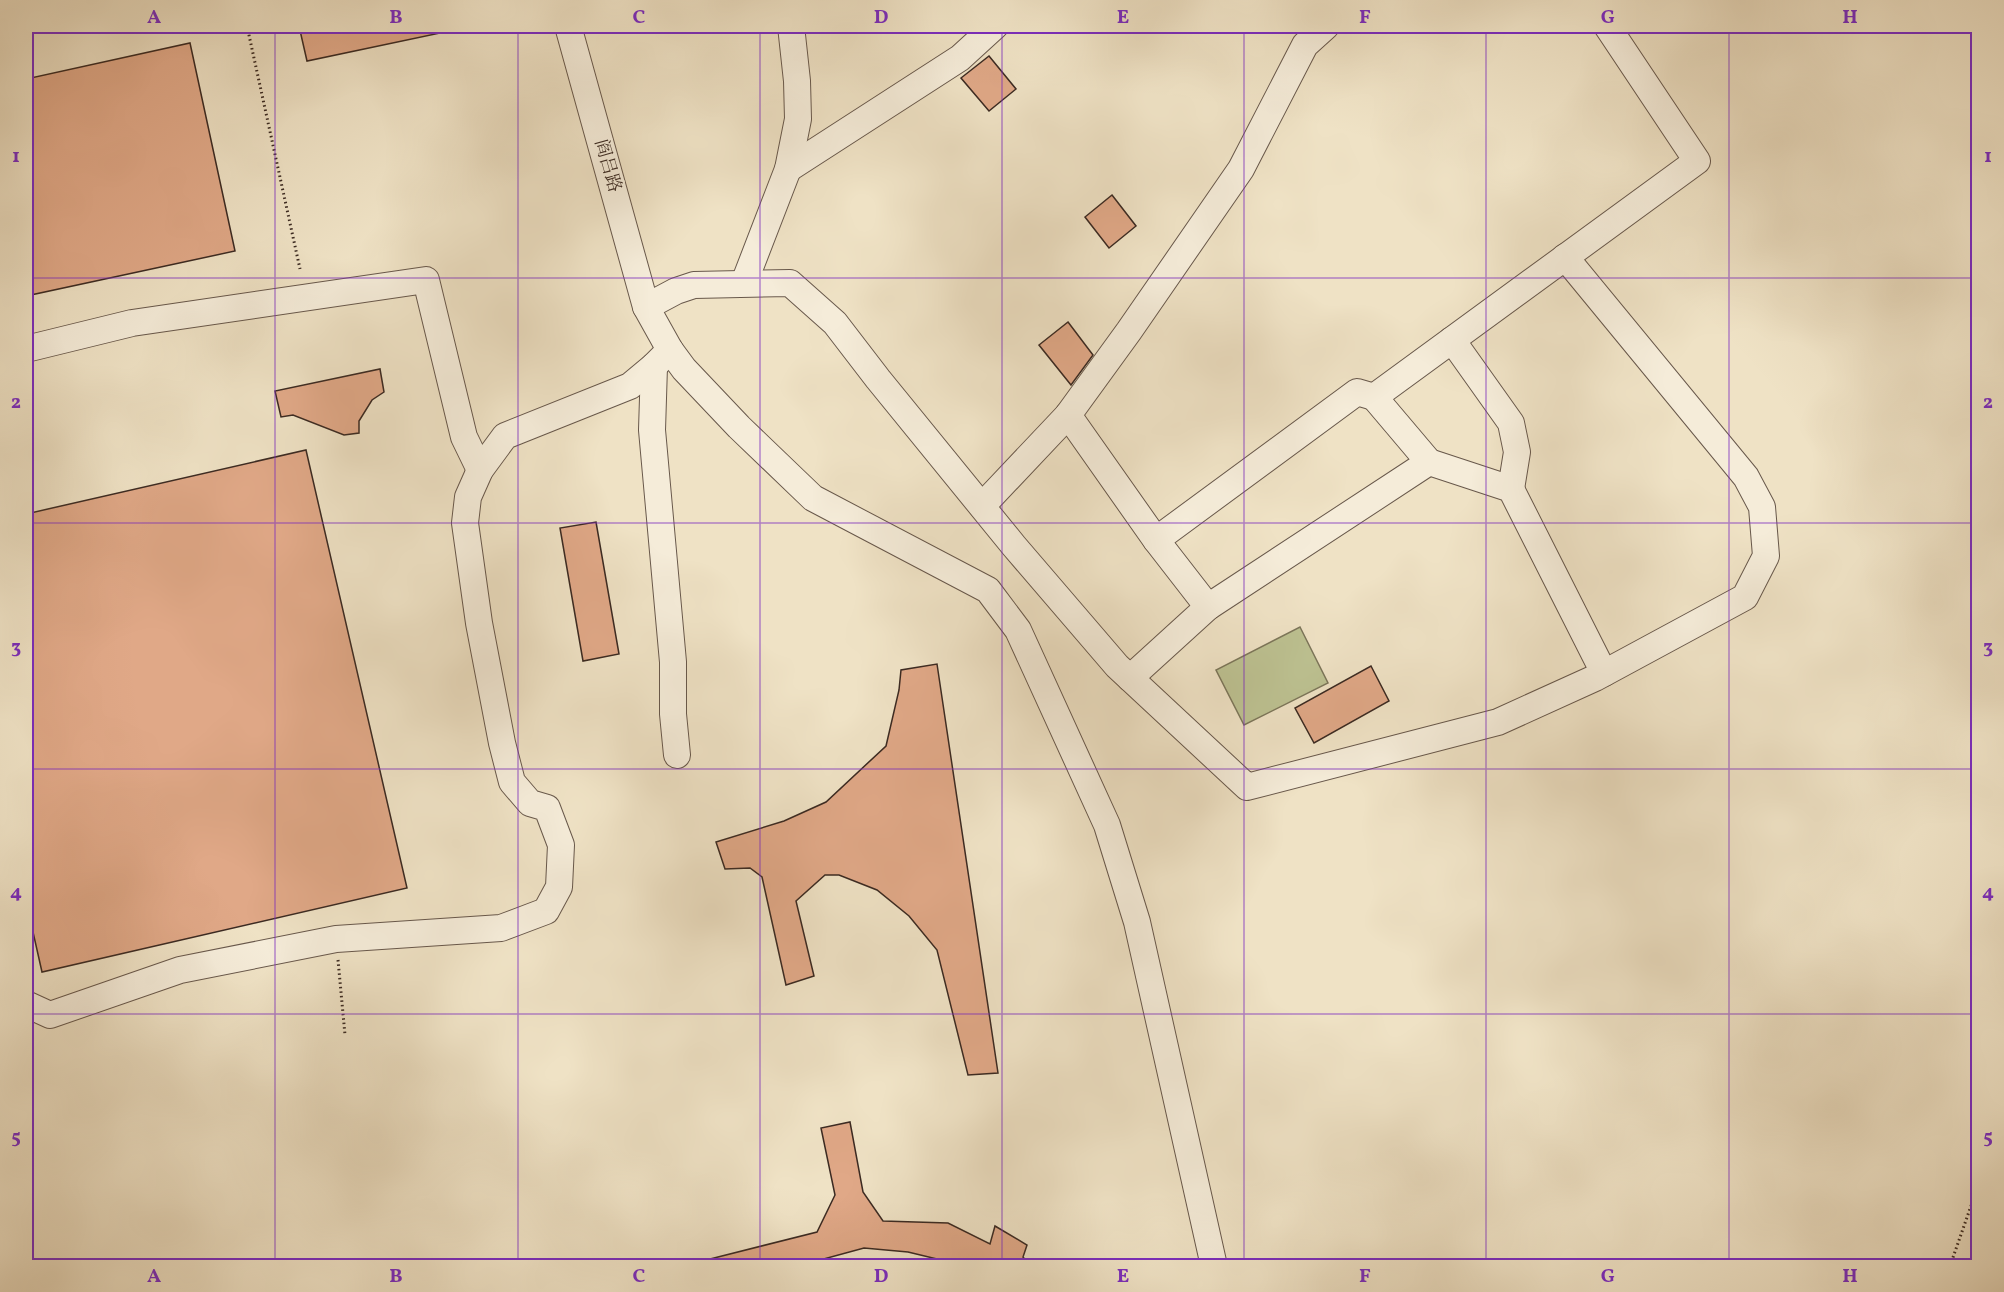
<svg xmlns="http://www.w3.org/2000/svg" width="2004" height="1292" font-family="Vollkorn,'Noto Serif SC',serif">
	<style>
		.green { fill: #bdc292; stroke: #7c765a; stroke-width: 1.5 }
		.building { fill: #e0a887; stroke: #3b2a22; stroke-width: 1.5 }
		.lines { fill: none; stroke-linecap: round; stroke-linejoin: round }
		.minor-casing { stroke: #68584b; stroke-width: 28 }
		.path { stroke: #3b2a22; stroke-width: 3; stroke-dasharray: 1.5 3; stroke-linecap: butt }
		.minor { stroke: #f5ecd9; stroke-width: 26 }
		.grid { fill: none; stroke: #7b2cbf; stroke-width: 1.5; stroke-opacity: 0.55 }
		.labels { text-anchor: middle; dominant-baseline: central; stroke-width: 4.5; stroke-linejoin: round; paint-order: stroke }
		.street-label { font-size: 18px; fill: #3b2a22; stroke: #f5ecd9 }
		.neatline { fill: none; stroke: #7b2cbf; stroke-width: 2 }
		.grid-label { font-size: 20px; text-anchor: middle; font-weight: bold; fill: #7b2cbf }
	</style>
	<rect width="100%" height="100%" fill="#efe2c5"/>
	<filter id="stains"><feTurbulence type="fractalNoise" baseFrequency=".00333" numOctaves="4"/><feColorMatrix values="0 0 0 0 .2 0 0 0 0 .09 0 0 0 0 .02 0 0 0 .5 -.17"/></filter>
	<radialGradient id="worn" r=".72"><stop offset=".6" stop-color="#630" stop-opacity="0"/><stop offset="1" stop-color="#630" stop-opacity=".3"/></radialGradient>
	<polygon class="green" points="1300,627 1328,683 1244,725 1216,670"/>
	<g class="building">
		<polygon points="299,26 444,26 445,32 307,61"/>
		<polygon points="190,43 235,251 26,296 26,79"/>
		<polygon points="989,56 1016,89 989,111 961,78"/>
		<polygon points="1112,195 1136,226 1109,248 1085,217"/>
		<polygon points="1068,322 1093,355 1071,385 1039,345"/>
		<polygon points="380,369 384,392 372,400 359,421 359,433 344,435 293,415 281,417 275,391"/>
		<polygon points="306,450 407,888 42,972 26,901 26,514"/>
		<polygon points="596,522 619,654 583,661 560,528"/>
		<polygon points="937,664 998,1073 968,1075 937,950 909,916 877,890 839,875 825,875 796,901 814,976 786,985 762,877 750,868 725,869 716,842 784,821 826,802 886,746 899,690 901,670"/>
		<polygon points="1371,666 1389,701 1314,743 1295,708"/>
		<polygon points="850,1122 863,1192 883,1221 948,1223 990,1244 995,1226 1027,1245 1023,1257 1030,1266 966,1266 908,1252 864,1248 798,1266 699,1266 698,1262 817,1232 835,1195 821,1128"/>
	</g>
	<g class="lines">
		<g class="minor-casing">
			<g id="minor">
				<polyline points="568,26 646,307 670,350 684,369 739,427 813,498 988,590 1018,630 1107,825 1137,922 1214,1266"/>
				<polyline points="788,169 960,58 995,26"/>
				<polyline points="744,283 788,169 798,119 797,81 791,26"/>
				<polyline points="646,307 676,291 694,285 790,283 835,323 878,379 1014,546 1117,666 1247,787 1498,722 1595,678 1745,597 1766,556 1762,507 1746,477 1565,257"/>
				<polyline points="1452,340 1511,423 1517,452 1511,489"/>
				<polyline points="26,349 132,323 426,280 464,437 480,470"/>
				<polyline points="654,366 652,430 673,662 673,714 677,755"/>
				<polyline points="1068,415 1156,540 1208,607"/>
				<polyline points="1429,462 1511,489 1604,673"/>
				<polyline points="982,506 1068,415 1129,331 1241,169 1305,45 1326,26"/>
				<polyline points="1156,540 1357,392 1374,397"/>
				<polyline points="1130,678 1208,607 1429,462 1374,397 1697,161 1607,26"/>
				<polyline points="26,1004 50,1015 180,970 336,939 501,928 546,911 559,887 561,845 547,808 530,803 512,782 502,743 479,623 465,523 468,497 480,470 505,436 630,386 654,366 670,350"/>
			</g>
		</g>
		<g class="path">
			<polyline points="247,26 300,269"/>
			<polyline points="338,960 345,1035"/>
			<polyline points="1950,1266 1978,1186"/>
		</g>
		<use href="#minor" class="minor"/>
	</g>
	<path class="grid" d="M275 26V1266M518 26V1266M760 26V1266M1002 26V1266M1244 26V1266M1486 26V1266M1729 26V1266M26 278H1978M26 523H1978M26 769H1978M26 1014H1978"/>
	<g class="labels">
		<g class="street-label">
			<text transform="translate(607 166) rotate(74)">阎吕路</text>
		</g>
	</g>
	<rect width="2004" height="1292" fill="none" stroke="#efe2c5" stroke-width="66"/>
	<rect x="33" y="33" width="1938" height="1226" class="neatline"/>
	<g class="grid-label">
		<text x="154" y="23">A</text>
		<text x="396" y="23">B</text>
		<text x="639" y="23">C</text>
		<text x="881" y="23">D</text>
		<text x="1123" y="23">E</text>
		<text x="1365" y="23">F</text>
		<text x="1608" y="23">G</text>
		<text x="1850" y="23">H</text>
		<text x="16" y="162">1</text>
		<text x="1988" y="162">1</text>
		<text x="16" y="408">2</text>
		<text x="1988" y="408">2</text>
		<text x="16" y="653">3</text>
		<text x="1988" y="653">3</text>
		<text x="16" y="898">4</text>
		<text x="1988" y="898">4</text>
		<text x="16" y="1143">5</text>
		<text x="1988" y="1143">5</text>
		<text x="154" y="1282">A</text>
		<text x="396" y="1282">B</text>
		<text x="639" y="1282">C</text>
		<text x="881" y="1282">D</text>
		<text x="1123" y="1282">E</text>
		<text x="1365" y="1282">F</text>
		<text x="1608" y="1282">G</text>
		<text x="1850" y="1282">H</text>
	</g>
	<rect width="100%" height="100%" filter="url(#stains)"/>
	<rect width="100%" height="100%" fill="url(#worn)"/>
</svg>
